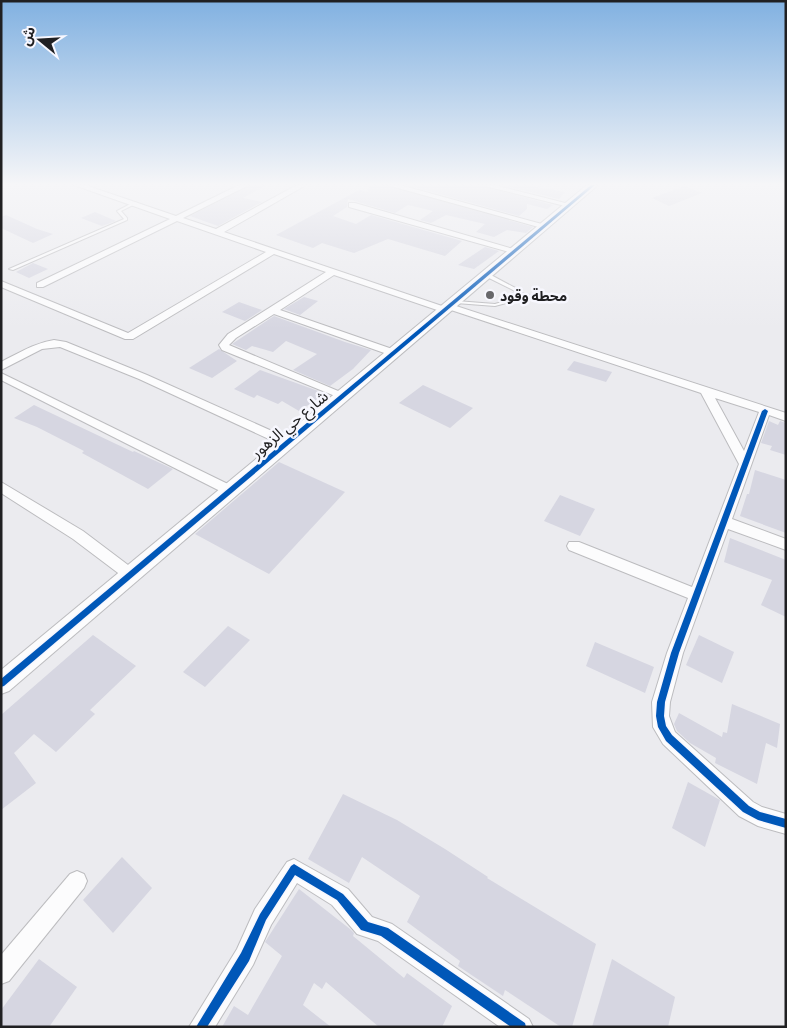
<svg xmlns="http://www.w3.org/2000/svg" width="787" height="1028" font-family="Manrope,'Noto Sans Arabic',sans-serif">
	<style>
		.building { fill: #d6d6e1 }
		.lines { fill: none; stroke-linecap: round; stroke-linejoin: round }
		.service-casing { stroke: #bcbcbf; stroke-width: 2 }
		.minor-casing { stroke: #bcbcbf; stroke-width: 2 }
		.tertiary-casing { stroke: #bcbcbf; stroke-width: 2 }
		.service { fill: #fcfcfd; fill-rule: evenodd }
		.minor { fill: #fcfcfd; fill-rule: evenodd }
		.tertiary { fill: #fcfcfd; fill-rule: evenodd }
		.cycleway-casing { stroke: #f7f7fe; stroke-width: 3 }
		.cycleway { fill: #0057b8; fill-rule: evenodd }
		.poi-dot { fill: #67676a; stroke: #f7f7fe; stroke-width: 2 }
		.labels { text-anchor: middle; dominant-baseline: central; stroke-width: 5; stroke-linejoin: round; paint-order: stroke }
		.far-poi-label { font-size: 14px; font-weight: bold; fill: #202022; stroke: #f7f7fe; text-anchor: start }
		.street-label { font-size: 16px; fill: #202022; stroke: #f7f7fe }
	</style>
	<rect width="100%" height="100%" fill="#ebebef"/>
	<g class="building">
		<polygon points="251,185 266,185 243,198 262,202 218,226 190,216"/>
		<polygon points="369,185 385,185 533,227 526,233 507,230 494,237 476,232 485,224 446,215 431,223 420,220 433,211 408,205 395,213 348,199 347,207 333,216 356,224 371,215 462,241 445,256 388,239 354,253 322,243 313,248 276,235 359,190 368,192"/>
		<polygon points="407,185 479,185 553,205 547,209 527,204 527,209 519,216"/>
		<polygon points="502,185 525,185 565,192 559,199"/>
		<polygon points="684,186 702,193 669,206 652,198"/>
		<polygon points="95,212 116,221 102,226 81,218"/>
		<polygon points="6,215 37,229 53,234 33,243 1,228 1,217"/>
		<polygon points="485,247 499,251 474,269 458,265"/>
		<polygon points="33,263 48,269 29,278 16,272"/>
		<polygon points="512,292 517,294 523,292 535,295 527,304 516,301 513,297 506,298"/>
		<polygon points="304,297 318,301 300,315 284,309"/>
		<polygon points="239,302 262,310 245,321 222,312"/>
		<polygon points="274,316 345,342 371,350 353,369 330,386 293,370 317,354 286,341 273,352 252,346 246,350 232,344"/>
		<polygon points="219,349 237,361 212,378 189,368"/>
		<polygon points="574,361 612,372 606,382 567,370"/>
		<polygon points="260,370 321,392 319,394 322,396 299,411 282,401 278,404 257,395 254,398 234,389"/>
		<polygon points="423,385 473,408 450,428 399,403"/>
		<polygon points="34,405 133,452 134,451 173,469 148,489 82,453 84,451 37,427 14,418"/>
		<polygon points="769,421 778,425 780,421 786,423 786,455 770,450 772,446 761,443"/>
		<polygon points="279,462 345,492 269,574 195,534"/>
		<polygon points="755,470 786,480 786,533 740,516 747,494 749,494"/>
		<polygon points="560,495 595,509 580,536 544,521"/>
		<polygon points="730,538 786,560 786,617 761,605 772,580 724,562"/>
		<polygon points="228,626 250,640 205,687 183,672"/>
		<polygon points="93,635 136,666 90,710 95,714 56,752 34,734 14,753 36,783 1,810 1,715"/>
		<polygon points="699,635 734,652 722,683 686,665"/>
		<polygon points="595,642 654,667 645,693 586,666"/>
		<polygon points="732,704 780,724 777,748 766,743 757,784 715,763 716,758 690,743 677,731 674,724 679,713 722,737 723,732 727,733"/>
		<polygon points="688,782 720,800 705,847 672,828"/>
		<polygon points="343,794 397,820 445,849 488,877 487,878 596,944 572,1027 561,1027 505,990 503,996 458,966 460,961 407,922 420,896 362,857 349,883 308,859"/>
		<polygon points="122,857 152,888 113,933 83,900"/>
		<polygon points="299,889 350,929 354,933 353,936 404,978 407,973 452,1006 442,1027 379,1027 326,982 322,989 314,983 303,1005 331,1027 222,1027 234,1006 248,1015 282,956 265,942"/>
		<polygon points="39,959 77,987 49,1027 1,1027 1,1010"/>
		<polygon points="612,959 675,997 668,1027 592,1027"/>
	</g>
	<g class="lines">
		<g class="service-casing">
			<g id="service">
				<polygon points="134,202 137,203 121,211 127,218 127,220 13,270 9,269 124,219 117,211"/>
				<polygon points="485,274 489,274 521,291 517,292 485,276"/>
				<polygon points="512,299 514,300 514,301 495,306 456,303 454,302 456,301 495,304"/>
			</g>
		</g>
		<g class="minor-casing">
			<g id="minor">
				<path d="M74 185H85L176 216 239 185H249L183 218 216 229 297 185H306L224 232 445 307 453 305 786 413V421L769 415 732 519 786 539V550L728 529 683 653 670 702 669 716 675 732 753 802 762 807 786 814V834L758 826 739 816 663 744 653 727 652 702 667 653 688 598 569 550 567 546 569 542H579L692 587 739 464 701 393 451 310 443 312 334 275 280 310 398 351V355H390L274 314 236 338 229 345 350 396 344 399 340 398 222 350 219 345 228 334 326 272 274 254 133 339H125L1 287V281L128 333 266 252 177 221 43 287H37V283L170 219ZM715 398 759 412 744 451Z"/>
				<polygon points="387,185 400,185 549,226 542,228"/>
				<polygon points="481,185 494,185 573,205 569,207"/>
				<polygon points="349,203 355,203 520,251 513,253 349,207"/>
				<path d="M54 340 66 342 147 375 292 440 294 443 292 446H284L139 379 60 347 42 349 1 370V362C19 353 34 343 54 340Z"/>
				<polygon points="1,373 236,488 238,491 236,494 226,494 1,380"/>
				<polygon points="1,482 83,531 136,571 138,575 136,579 131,581 126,579 73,539 1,493"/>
				<polygon points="294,859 348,889 372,917 392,924 529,1019 533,1027 500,1027 378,941 357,934 332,905 297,883 271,925 253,965 215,1027 189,1027 237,949 255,909 287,862"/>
				<polygon points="77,871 84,874 87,881 84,888 9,981 1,984 1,955 70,874"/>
			</g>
		</g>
		<g class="tertiary-casing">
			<polygon id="tertiary" points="587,185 598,185 9,691 1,694 1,670"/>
		</g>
		<use href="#service" class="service"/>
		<use href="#minor" class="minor"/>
		<use href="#tertiary" class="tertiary"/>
		<g class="cycleway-casing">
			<g id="cycleway">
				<polygon points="591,185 595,185 4,686 1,687 1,679"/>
				<polygon points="765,409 768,411 679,653 665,702 664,716 666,726 672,735 749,806 760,812 786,819 786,828 758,820 743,812 666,741 658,727 656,716 657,702 671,653 762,411"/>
				<polygon points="294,864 343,894 368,922 388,928 525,1023 526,1027 511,1027 381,936 361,930 337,900 295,875 266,920 249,961 207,1027 196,1027 241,953 260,914 291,866"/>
			</g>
		</g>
		<use href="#cycleway" class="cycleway"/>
	</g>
	<linearGradient id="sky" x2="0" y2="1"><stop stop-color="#81b1e1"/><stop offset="0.56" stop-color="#f6f6f8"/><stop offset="1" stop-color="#f6f6f8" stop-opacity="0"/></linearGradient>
	<rect width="787" height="329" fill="url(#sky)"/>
	<circle class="poi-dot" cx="490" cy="295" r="5"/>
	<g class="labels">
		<g class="far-poi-label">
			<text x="500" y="295">محطة وقود</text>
		</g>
		<g class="street-label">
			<text transform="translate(289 424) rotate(-40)">شارع حي الزهور</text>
		</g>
	</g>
	<rect width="787" height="1028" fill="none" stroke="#202022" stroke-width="5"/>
	<g transform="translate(40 40) rotate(288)" stroke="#f7f7fe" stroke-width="4" paint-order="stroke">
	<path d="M0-4L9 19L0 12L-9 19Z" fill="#202022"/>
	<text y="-8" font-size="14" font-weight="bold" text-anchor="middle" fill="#202022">ش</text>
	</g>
</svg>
